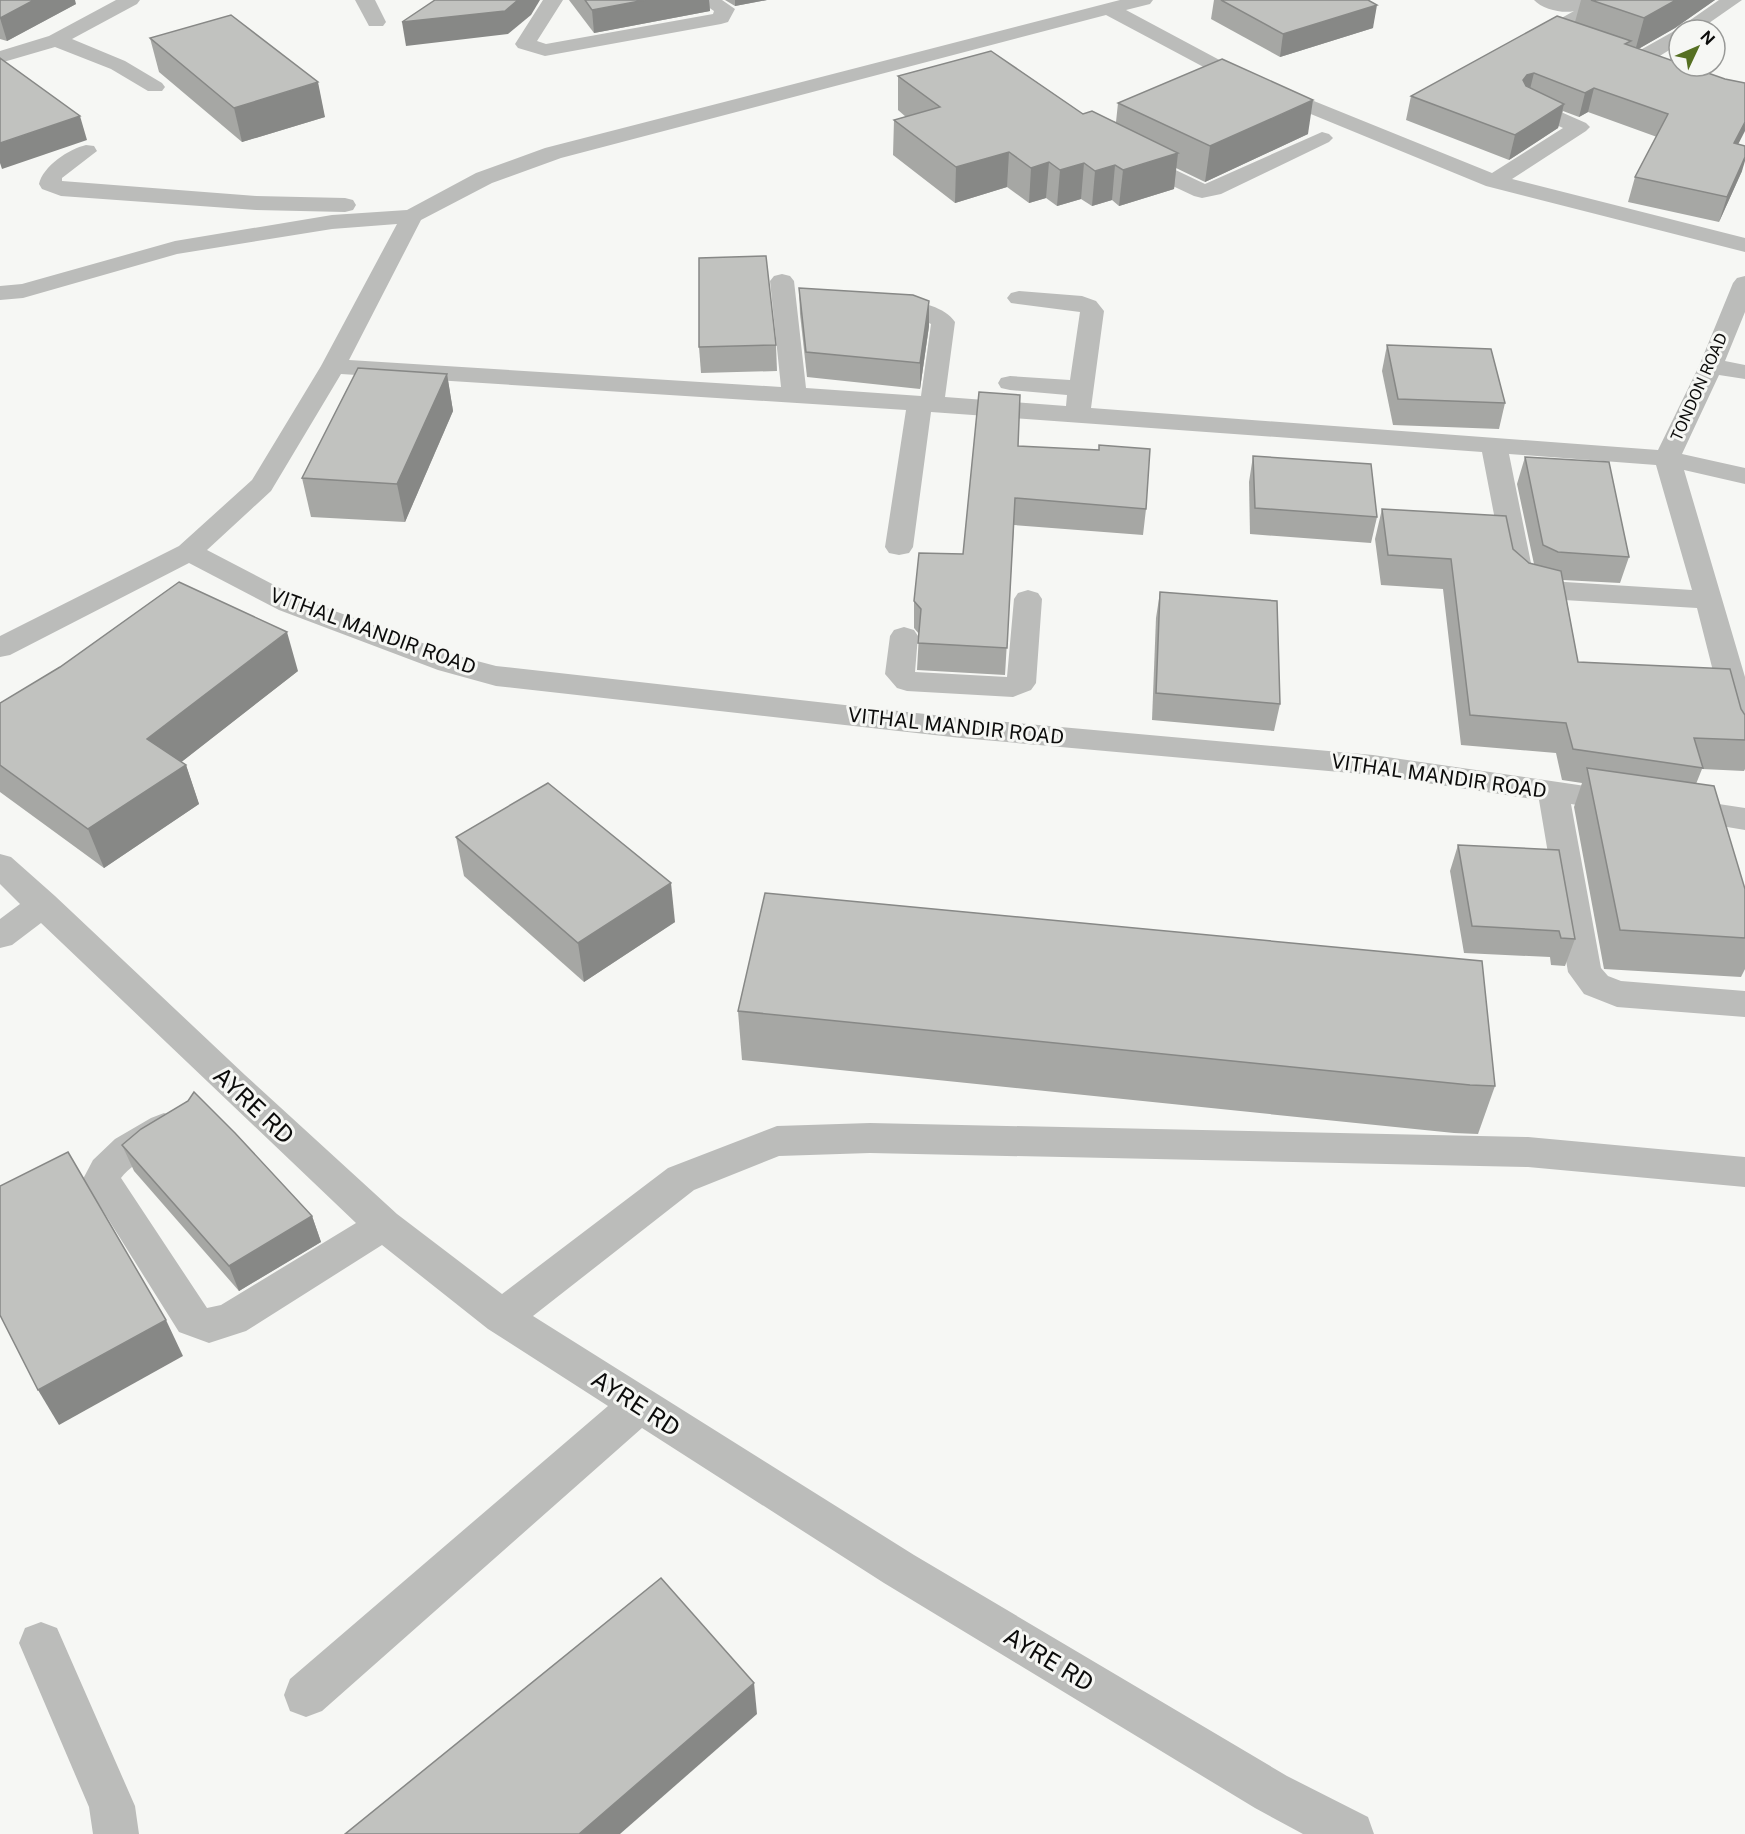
<svg xmlns="http://www.w3.org/2000/svg" width="1745" height="1834" font-family="'Public Sans',sans-serif">
	<style>
		.lines { fill: none; stroke-linecap: round; stroke-linejoin: round }
		.minor { fill: #bbbcba; fill-rule: evenodd }
		.wall { fill: #a6a7a4 }
		.shaded-wall { fill: #878886 }
		.building { fill: #c1c2bf; stroke: #878886; stroke-width: 1.5 }
		.labels { text-anchor: middle; dominant-baseline: central; stroke-width: 6; stroke-linejoin: round; paint-order: stroke }
		.far-street-label { font-size: 16px; fill: #0c0c0b; stroke: #f6f7f4 }
		.street-label { font-size: 20px; fill: #0c0c0b; stroke: #f6f7f4 }
		.near-street-label { font-size: 24px; fill: #0c0c0b; stroke: #f6f7f4 }
	</style>
	<rect width="100%" height="100%" fill="#f6f7f4"/>
	<g class="lines">
		<g class="minor">
			<polygon points="116,0 140,0 137,4 72,39 125,61 162,83 165,87 162,91 148,91 111,69 55,47 0,63 0,51 49,36"/>
			<polygon points="355,0 375,0 386,22 383,26 369,26"/>
			<polygon points="543,0 563,0 537,41 546,44 713,14 714,11 698,0 722,0 735,9 728,22 721,24 545,56 518,48 515,44"/>
			<path d="M1120 0H1153L1150 4 1126 10 1242 72 1492 173 1563 128 1522 109 1519 105 1522 101 1529 99 1536 101 1586 123 1590 127 1586 131 1512 179 1745 238V252L1486 186 1228 80 1106 15 561 158 492 183 421 220 349 360 781 387 770 281 774 276 782 274 790 276 794 281 806 388 921 396 931 324 918 318 877 314 873 309 877 304C899 298 941 301 955 322L945 397 1066 406 1067 395 1010 390 1001 388 998 383 1001 378 1010 376 1070 380 1080 312 1011 303 1007 298 1011 293 1019 291 1082 296 1096 301 1104 311 1091 408 1658 450 1699 366 1733 283 1737 278 1745 276V312L1725 361 1745 365V379L1719 375 1682 454 1745 468V484L1684 470 1745 677V748L1734 745 1730 738 1697 608 1547 599 1521 591 1506 577 1482 452 931 412 913 547 909 553 899 555 889 553 885 547 906 410 341 374 271 491 207 550 299 598 458 656 496 666 961 718 1373 755 1633 793 1638 801 1633 809 1622 812 1571 804 1601 968 1608 976 1621 981 1745 991V1017L1617 1007 1584 994 1568 972 1539 800 1373 775 961 738 496 686 438 670 279 610 189 563 10 655 0 657V636L179 546 252 480 321 366 397 224 332 229 177 254 23 298 0 300V286L22 284 175 241 332 215 407 210 476 173 545 148ZM1509 454 1656 465 1692 590 1549 581 1533 573Z"/>
			<path d="M1534 0H1618L1615 4 1568 30 1635 53 1676 30 1719 0H1742L1699 30H1679V44L1650 62 1633 65 1548 36 1545 32 1549 25 1574 11C1563 14 1542 9 1534 0Z"/>
			<polygon points="1322,132 1329,134 1333,138 1329,142 1221,194 1202,198 1194,196 1128,165 1125,160 1128,155 1136,154 1144,155 1205,184"/>
			<path d="M86 145 94 146 97 151 62 178V181L256 196 345 198 353 200 356 205 353 210 345 212 256 210 61 196 42 189 39 184C43 166 69 149 86 145Z"/>
			<polygon points="1028,590 1038,593 1042,599 1036,683 1031,690 1013,697 907,691 897,688 885,674 890,636 894,630 904,627 914,630 918,636 915,672 1007,677 1014,599 1018,593"/>
			<polygon points="1679,798 1745,808 1745,830 1668,817 1663,809 1668,801"/>
			<path d="M0 854 11 857 55 896 245 1075 397 1214 502 1294 668 1168 777 1126 870 1123 1528 1137 1745 1157V1187L1528 1167 870 1153 779 1156 694 1190 533 1316 914 1555 1287 1776 1368 1817 1374 1834H1303L1255 1808 884 1583 642 1428 322 1711 306 1717 290 1711 284 1695 290 1679 608 1406 488 1329 382 1245 246 1331 209 1343 179 1332 83 1179 93 1160 115 1139 151 1118 164 1113 177 1118 182 1128C170 1151 137 1157 121 1178L207 1308 221 1305 356 1223 41 923 12 945 0 948V919L20 904 0 884Z"/>
			<polygon points="41,1622 57,1628 135,1806 139,1834 93,1834 89,1807 19,1643 25,1628"/>
		</g>
	</g>
	<g class="wall">
		<polygon points="0,0 76,4 7,41 0,39"/>
		<polygon points="569,0 709,0 710,11 594,33"/>
		<polygon points="725,0 767,0 735,6"/>
		<polygon points="1214,0 1368,0 1373,28 1280,57 1211,19"/>
		<polygon points="1581,0 1715,0 1675,28 1638,49 1738,144 1742,171 1719,222 1628,202 1635,177 1657,137 1588,112 1579,117 1563,111 1558,128 1509,160 1406,120 1411,96 1575,22"/>
		<polygon points="150,38 325,117 242,142 159,72"/>
		<polygon points="898,76 1083,114 1116,122 1118,103 1308,134 1205,182 1176,168 1174,189 1119,206 1112,200 1092,206 1081,199 1057,206 1046,198 1029,203 1007,187 955,203 893,155 894,120 906,117 898,110"/>
		<polygon points="799,288 929,326 920,389 807,377 800,314"/>
		<polygon points="776,345 777,371 701,373 699,347"/>
		<polygon points="1387,345 1505,403 1499,429 1393,425 1382,371"/>
		<polygon points="447,374 453,411 405,522 311,517 302,478"/>
		<polygon points="1018,446 1146,509 1143,535 1014,525 1005,675 917,670 919,634 914,628 914,601 963,554"/>
		<polygon points="1253,456 1377,517 1371,543 1250,534 1249,482"/>
		<polygon points="1525,457 1629,557 1620,583 1563,580 1578,662 1745,740 1745,769 1744,771 1702,769 1696,784 1745,889 1745,969 1741,977 1604,969 1574,807 1582,783 1562,780 1556,753 1461,745 1443,589 1381,585 1375,539 1382,509 1513,549 1529,563 1534,564 1517,484"/>
		<polygon points="1160,592 1280,704 1274,731 1152,720 1156,618"/>
		<polygon points="298,671 181,762 186,765 199,804 104,868 0,792 0,703"/>
		<polygon points="456,837 675,922 584,982 464,876"/>
		<polygon points="1458,845 1575,939 1565,966 1551,965 1550,957 1464,953 1450,871"/>
		<polygon points="738,1011 1495,1086 1478,1134 1454,1133 742,1060"/>
		<polygon points="122,1145 312,1216 321,1242 239,1291 134,1171"/>
	</g>
	<g class="shaded-wall">
		<polygon points="34,0 75,0 76,4 7,41 0,18"/>
		<polygon points="518,0 540,0 531,15 508,34 406,46 402,22"/>
		<polygon points="645,0 709,0 710,11 594,33 592,10"/>
		<polygon points="735,0 767,0 735,6"/>
		<polygon points="1676,0 1715,0 1675,28 1635,51 1644,18"/>
		<polygon points="1377,5 1373,28 1280,57 1283,34"/>
		<polygon points="1534,73 1528,97 1523,80 1527,75"/>
		<polygon points="318,82 325,117 242,142 234,108"/>
		<polygon points="1594,88 1588,112 1579,117 1585,93"/>
		<polygon points="1313,100 1308,134 1205,182 1210,146"/>
		<polygon points="1564,104 1558,128 1509,160 1515,135"/>
		<polygon points="80,116 87,140 2,169 0,163 0,143"/>
		<polygon points="1745,122 1745,131 1726,168 1734,143"/>
		<polygon points="1009,152 1007,187 955,203 956,167"/>
		<polygon points="1178,153 1174,189 1119,206 1123,170"/>
		<polygon points="1745,157 1745,161 1742,171 1719,222 1727,197"/>
		<polygon points="1049,162 1046,198 1029,203 1031,168"/>
		<polygon points="1084,163 1081,199 1057,206 1060,170"/>
		<polygon points="1115,165 1112,200 1092,206 1095,171"/>
		<polygon points="929,301 929,326 920,389 920,363"/>
		<polygon points="447,374 453,411 405,522 397,484"/>
		<polygon points="287,632 298,671 161,778 147,739"/>
		<polygon points="186,765 199,804 104,868 88,829"/>
		<polygon points="671,883 675,922 584,982 578,943"/>
		<polygon points="312,1216 321,1242 239,1291 229,1266"/>
		<polygon points="166,1320 183,1356 59,1425 38,1390"/>
		<polygon points="754,1683 757,1714 620,1834 579,1834"/>
	</g>
	<g class="building">
		<polygon points="0,0 34,0 0,18"/>
		<polygon points="435,0 518,0 505,11 402,22"/>
		<polygon points="585,0 645,0 592,10"/>
		<polygon points="1221,0 1368,0 1377,5 1283,34"/>
		<polygon points="1591,0 1676,0 1644,18"/>
		<polygon points="231,15 318,82 234,108 150,38"/>
		<polygon points="1557,16 1631,41 1625,44 1679,63 1679,66 1688,66 1725,79 1745,83 1745,122 1734,143 1745,146 1745,157 1727,197 1635,177 1668,114 1594,88 1585,93 1534,73 1527,75 1523,80 1526,86 1564,104 1515,135 1411,96"/>
		<polygon points="991,51 1083,114 1092,111 1178,153 1123,170 1115,165 1095,171 1084,163 1060,170 1049,162 1031,168 1009,152 956,167 894,120 940,107 898,76"/>
		<polygon points="0,58 80,116 0,143"/>
		<polygon points="1222,59 1313,100 1210,146 1118,103"/>
		<polygon points="766,256 776,345 699,347 699,258"/>
		<polygon points="799,288 913,295 929,301 920,363 806,352"/>
		<polygon points="1387,345 1491,349 1505,403 1398,399"/>
		<polygon points="358,368 447,374 397,484 302,478"/>
		<polygon points="979,392 1020,395 1018,446 1099,450 1099,445 1150,449 1146,509 1015,498 1007,648 918,643 921,609 914,601 919,553 963,554"/>
		<polygon points="1253,456 1371,464 1377,517 1255,508"/>
		<polygon points="1525,457 1609,462 1629,557 1558,552 1543,545"/>
		<polygon points="1382,509 1506,516 1513,549 1529,563 1561,571 1578,662 1730,669 1741,709 1745,715 1745,740 1694,738 1703,768 1573,749 1566,723 1470,715 1451,559 1388,555"/>
		<polygon points="179,582 287,632 147,739 186,765 88,829 0,765 0,703 60,667"/>
		<polygon points="1160,592 1277,601 1280,704 1156,693"/>
		<polygon points="1587,768 1714,786 1745,889 1745,938 1620,930"/>
		<polygon points="548,783 671,883 578,943 456,837"/>
		<polygon points="1458,845 1559,850 1575,939 1561,938 1559,931 1472,926"/>
		<polygon points="765,893 1482,961 1495,1086 1470,1085 738,1011"/>
		<polygon points="194,1092 235,1133 312,1216 229,1266 122,1145 141,1129 188,1101"/>
		<polygon points="68,1152 166,1320 38,1390 0,1315 0,1186"/>
		<polygon points="661,1578 754,1683 579,1834 345,1834"/>
	</g>
	<g class="labels">
		<g class="far-street-label">
			<text transform="translate(1699 387) rotate(-66)">TONDON ROAD</text>
		</g>
		<g class="street-label">
			<text transform="translate(373 631) rotate(20)">VITHAL MANDIR ROAD</text>
			<text transform="translate(956 726) rotate(6)">VITHAL MANDIR ROAD</text>
			<text transform="translate(1439 776) rotate(8)">VITHAL MANDIR ROAD</text>
		</g>
		<g class="near-street-label">
			<text transform="translate(254 1105) rotate(43)">AYRE RD</text>
			<text transform="translate(636 1403) rotate(33)">AYRE RD</text>
			<text transform="translate(1049 1659) rotate(31)">AYRE RD</text>
		</g>
	</g>
	<g transform="translate(1697 48) rotate(46)"><circle r="28" fill="#f6f7f4" stroke="#989997" stroke-width="1.5"/>
	<path d="M0-4.5L10 22L0 15L-10 22Z" fill="#567022"/>
	<text y="-9" font-size="16" font-weight="bold" text-anchor="middle" fill="#0c0c0b">N</text>
	</g>
</svg>
